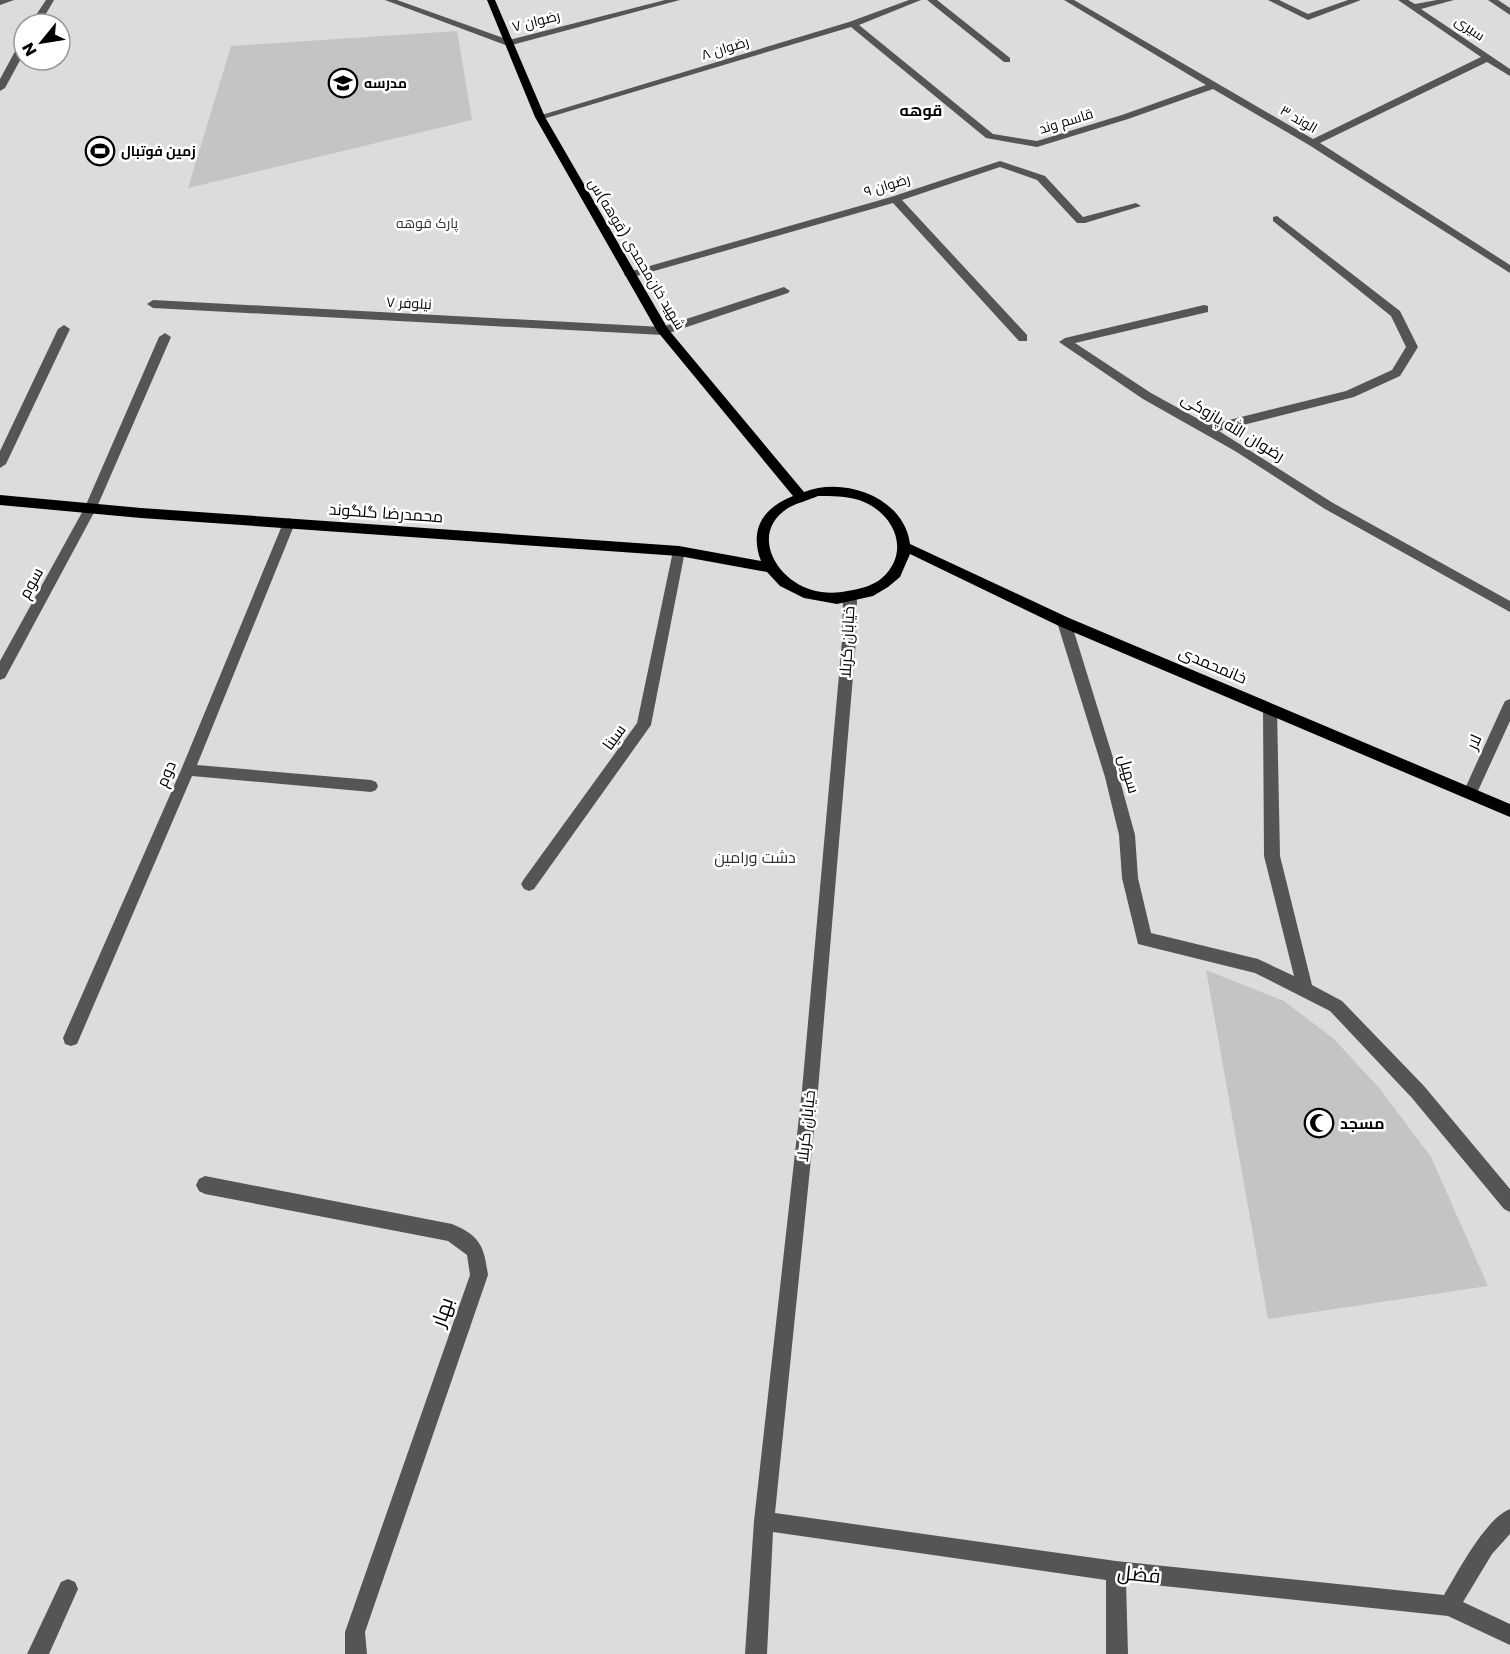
<svg xmlns="http://www.w3.org/2000/svg" width="1510" height="1654" font-family="Poppins,Cairo,sans-serif">
	<style>
		.green { fill: #dcdcdc; fill-rule: evenodd }
		.building { fill: #c4c4c4 }
		.lines { fill: none; stroke-linecap: round; stroke-linejoin: round }
		.major-casing { stroke: #dbdbdb; stroke-width: 2 }
		.minor { fill: #555; fill-rule: evenodd }
		.major { fill: #000; fill-rule: evenodd }
		.labels { text-anchor: middle; dominant-baseline: central; stroke-width: 5; stroke-linejoin: round; paint-order: stroke }
		.far-street-label { font-size: 14px; fill: #000; stroke: #fff }
		.far-poi-label { font-size: 14px; font-weight: bold; fill: #000; stroke: #fff; text-anchor: start }
		.far-park-label { font-size: 14px; fill: #333; stroke: #fff }
		.far-quarter-label { font-size: 16px; font-weight: bold; fill: #000; stroke: #fff }
		.street-label { font-size: 16px; fill: #000; stroke: #fff }
		.park-label { font-size: 16px; fill: #333; stroke: #fff }
		.poi-label { font-size: 16px; font-weight: bold; fill: #000; stroke: #fff; text-anchor: start }
		.near-street-label { font-size: 20px; fill: #000; stroke: #fff }
	</style>
	<rect width="100%" height="100%" fill="#fff"/>
	<path class="green" d="M0 0H1510V1654H0ZM24 24H60V60H24Z"/>
	<g class="building">
		<polygon points="457,31 472,120 188,188 231,46"/>
		<polygon points="1206,970 1284,1001 1334,1039 1380,1089 1431,1157 1488,1286 1268,1319"/>
	</g>
	<g class="lines">
		<g class="major-casing">
			<path id="major" d="M487 0H495L545 117 668 329 804 492C844 476 904 497 910 544L1069 618 1510 804V817L1059 626 910 554 900 577 888 587 873 596 837 604 804 598 780 586 767 572 679 556 141 518 0 505V495L141 508 679 546 761 561C749 529 763 508 793 496L657 331 535 117ZM818 496C832 496 846 496 859 500 894 512 912 551 882 578 874 585 863 588 853 590 839 593 826 594 812 590 776 580 749 533 788 508 797 503 809 500 818 496Z"/>
		</g>
		<g class="minor">
			<polygon points="0,0 14,0 0,5"/>
			<polygon points="46,0 54,0 40,24 30,24"/>
			<polygon points="385,0 397,0 509,40 665,0 680,0 508,46"/>
			<polygon points="909,0 921,0 859,25 993,134 1037,141 1122,115 1206,85 1064,0 1074,0 1313,139 1481,57 1398,0 1408,0 1415,4 1437,0 1454,0 1421,9 1510,69 1510,76 1487,62 1320,143 1510,265 1510,273 1309,145 1213,89 1128,119 1037,147 986,138 851,27 543,119 535,117 849,22"/>
			<polygon points="927,0 937,0 1010,58 1010,62 1004,62"/>
			<polygon points="1268,0 1279,0 1308,14 1348,0 1361,0 1308,20"/>
			<polygon points="1488,0 1498,0 1510,8 1510,15"/>
			<polygon points="24,41 24,53 5,88 0,91 0,79 19,44"/>
			<polygon points="1000,161 1045,176 1083,217 1136,203 1141,206 1085,223 1077,223 1037,180 1000,167 902,200 1027,335 1027,341 1019,341 893,203 633,277 629,278 624,275 625,273 891,197"/>
			<polygon points="1277,216 1400,311 1418,347 1400,376 1354,397 1219,431 1333,503 1510,601 1510,612 1325,509 1235,451 1143,399 1059,342 1065,338 1204,305 1208,306 1208,312 1075,343 1151,393 1209,425 1346,391 1392,370 1406,347 1391,316 1273,221 1273,217"/>
			<polygon points="784,287 790,291 788,293 663,335 153,308 147,304 153,300 662,327"/>
			<polygon points="64,325 70,329 6,464 0,468 0,451 58,329"/>
			<polygon points="165,333 171,337 97,507 5,678 0,680 0,661 85,507 159,337"/>
			<polygon points="289,518 295,523 197,765 371,780 376,782 378,786 376,790 371,792 192,776 77,1044 71,1046 65,1044 63,1038 181,770 283,523"/>
			<polygon points="679,546 685,551 651,725 534,889 529,891 524,889 521,884 524,879 637,723 673,551"/>
			<path d="M850 592 857 597 856 641 818 1090 775 1513 1116 1561 1444 1595C1458 1572 1485 1519 1510 1509V1534L1492 1554 1463 1602 1510 1624V1645L1448 1616 1126 1582 1128 1654H1106V1580L773 1532 767 1654H745L754 1521 802 1090 842 641 843 597Z"/>
			<polygon points="1064,617 1071,622 1119,777 1135,835 1138,878 1151,933 1258,959 1294,976 1264,856 1263,709 1265,705 1275,705 1277,709 1280,856 1312,985 1342,1001 1424,1086 1510,1189 1510,1212 1504,1209 1412,1098 1330,1011 1255,973 1138,944 1122,878 1119,835 1105,777 1057,622"/>
			<polygon points="1510,699 1510,721 1477,793 1475,797 1470,799 1465,797 1463,793 1503,705 1505,701"/>
			<path d="M205 1176 452 1224C481 1236 484 1247 488 1275L365 1632 367 1654H345V1632L470 1275 467 1255 448 1241 205 1194 199 1191 196 1185 199 1179Z"/>
			<polygon points="68,1579 75,1582 78,1589 49,1654 27,1654 61,1582"/>
		</g>
		<use href="#major" class="major"/>
	</g>
	<defs>
		<g id="school-ring" transform="scale(1.5)"><circle r="9.5" fill="#fff" stroke="#000" stroke-width="1.5"/><path d="M0-5L7-2L0 1L-7-2ZM-4 1L0 2.5L4 1V4Q0 6-4 4Z" fill="#000"/></g>
		<g id="stadium-ring" transform="scale(1.5)"><circle r="9.5" fill="#fff" stroke="#000" stroke-width="1.5"/><path d="M0-5a6.5 5 0 1 0 0 10a6.5 5 0 1 0 0-10ZM-3.5-1.8h7v3.6h-7Z" fill="#000"/></g>
		<g id="mosque-ring" transform="scale(1.5)"><circle r="9.5" fill="#fff" stroke="#000" stroke-width="1.5"/><path d="M3.5-4.9A6 6 0 1 0 3.5 4.9A5 5 0 1 1 3.5-4.9Z" fill="#000"/></g>
	</defs>
	<g fill-rule="evenodd">
		<use href="#school-ring" x="343" y="83"/>
		<use href="#stadium-ring" x="100" y="151"/>
		<use href="#mosque-ring" x="1319" y="1123"/>
	</g>
	<g class="labels">
		<g class="far-street-label">
			<text transform="translate(536 21) rotate(-14)">رضوان ۷</text>
			<text transform="translate(1470 28) rotate(34)">سیری</text>
			<text transform="translate(725 48) rotate(-17)">رضوان ۸</text>
			<text transform="translate(1299 119) rotate(30)">الوند ۳</text>
			<text transform="translate(1066 121) rotate(-17)">قاسم وند</text>
			<text transform="translate(887 185) rotate(-17)">رضوان ۹</text>
			<text transform="translate(637 254) rotate(59)">شهید خان‌محمدی (قوهه)س</text>
			<text transform="translate(409 303) rotate(3)">نیلوفر ۷</text>
		</g>
		<g class="far-poi-label">
			<text x="364" y="83">مدرسه</text>
			<text x="121" y="151">زمین فوتبال</text>
		</g>
		<g class="far-park-label">
			<text x="427" y="223">پارک قوهه</text>
		</g>
		<g class="far-quarter-label">
			<text x="921" y="110">قوهه</text>
		</g>
		<g class="street-label">
			<text transform="translate(1233 427) rotate(31)">رضوان الله پازوکی</text>
			<text transform="translate(386 513) rotate(4)">محمدرضا گلگوند</text>
			<text transform="translate(31 583) rotate(-61)">سوم</text>
			<text transform="translate(847 642) rotate(-87)">خیابان کربلا</text>
			<text transform="translate(1213 665) rotate(23)">خانمحمدی</text>
			<text transform="translate(614 737) rotate(-54)">سینا</text>
			<text transform="translate(1474 742) rotate(-66)">لار</text>
			<text transform="translate(166 774) rotate(-67)">دوم</text>
			<text transform="translate(1129 774) rotate(74)">سهیل</text>
			<text transform="translate(806 1126) rotate(-84)">خیابان کربلا</text>
		</g>
		<g class="park-label">
			<text x="755" y="857">دشت ورامین</text>
		</g>
		<g class="poi-label">
			<text x="1340" y="1123">مسجد</text>
		</g>
		<g class="near-street-label">
			<text transform="translate(442 1312) rotate(-71)">بهار</text>
			<text transform="translate(1139 1574) rotate(6)">فضل</text>
		</g>
	</g>
	<g transform="translate(42 42) rotate(240)"><circle r="28" fill="#ffffff" stroke="#999999" stroke-width="1.5"/>
	<path d="M0-4.5L10 22L0 15L-10 22Z" fill="#000000"/>
	<text y="-9" font-size="16" font-weight="bold" text-anchor="middle" fill="#000000">N</text>
	</g>
</svg>
